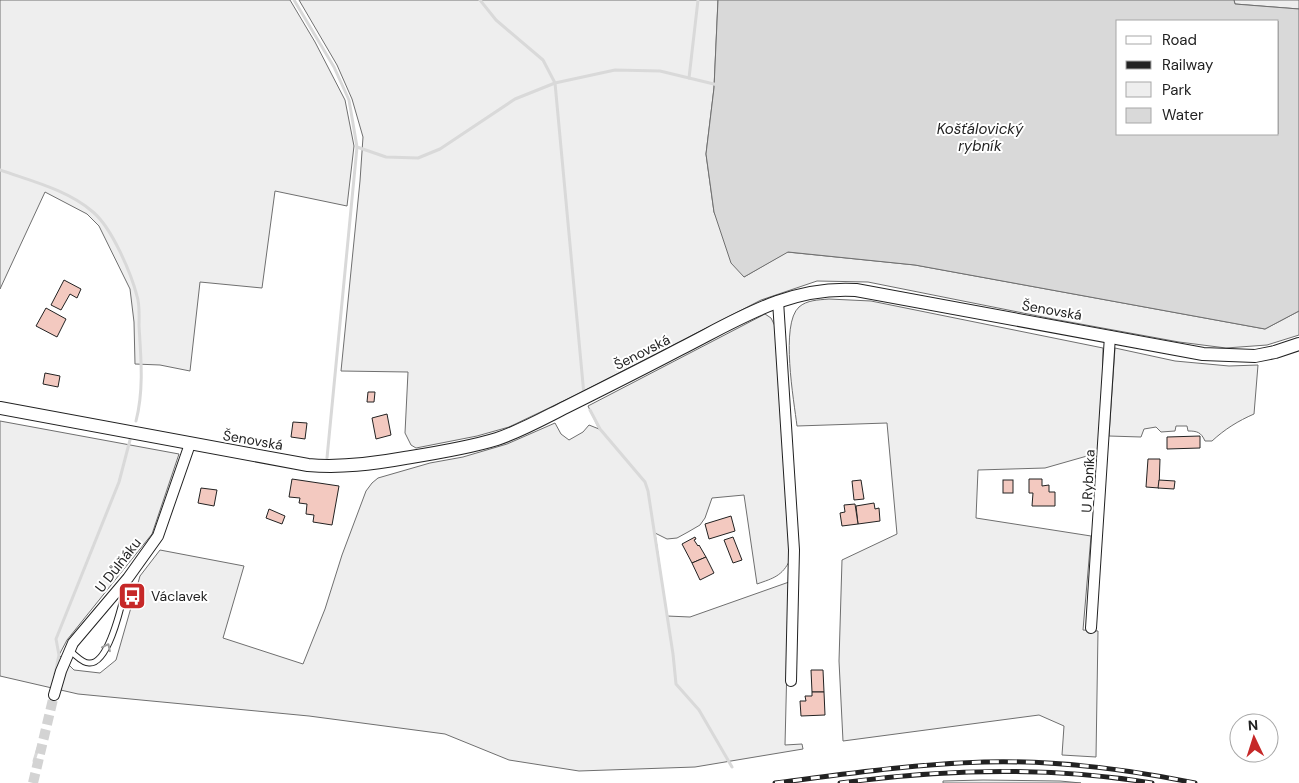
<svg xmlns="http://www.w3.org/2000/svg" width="1299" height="783" font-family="'DM Sans',sans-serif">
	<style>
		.green { fill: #eee; stroke: #6f6f6f }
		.water { fill: #d9d9d9; stroke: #6f6f6f; fill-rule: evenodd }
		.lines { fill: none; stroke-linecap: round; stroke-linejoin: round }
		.stream { stroke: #d9d9d9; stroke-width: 3 }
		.building { fill: #f3c9c0; stroke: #222 }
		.minor-tunnel { stroke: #d3d3d3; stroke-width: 10; stroke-dasharray: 10 5; stroke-linecap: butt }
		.service-casing { stroke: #222; stroke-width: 7 }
		.minor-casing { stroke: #222; stroke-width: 12 }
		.tertiary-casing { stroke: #222; stroke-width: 14 }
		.service { stroke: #fff; stroke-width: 5 }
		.minor { stroke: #fff; stroke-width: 10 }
		.tertiary { stroke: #fff; stroke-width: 12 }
		.rail-casing { stroke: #222; stroke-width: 5 }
		.rail { stroke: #fff; stroke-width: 3; stroke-dasharray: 9; stroke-linecap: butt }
		.oneway { stroke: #9c9c9c }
		.labels { text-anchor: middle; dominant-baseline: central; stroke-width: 4; stroke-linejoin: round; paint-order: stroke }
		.street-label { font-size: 14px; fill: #222; stroke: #fff }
		.poi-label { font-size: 14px; fill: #222; stroke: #fff; text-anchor: start }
		.water-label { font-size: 15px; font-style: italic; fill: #222; stroke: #fff }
	</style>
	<rect width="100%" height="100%" fill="#fff"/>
	<g class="green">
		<polygon points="0,0 290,0 315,42 345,100 354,146 347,206 275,191 262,288 200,282 190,371 160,365 135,364 134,322 130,289 99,226 87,214 45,192 0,289"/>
		<polygon points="299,0 718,0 714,88 706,154 714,212 744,277 787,252 915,265 1265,329 1299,311 1299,335 1267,345 1226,348 1179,342 1053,319 868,282 817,281 761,300 574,396 509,427 477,436 416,448 411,445 405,433 408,372 341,371 360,181 363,137 352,99 337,65"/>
		<polygon points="1234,0 1299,0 1299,9 1235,4"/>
		<path d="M829 299 871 301 1103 348 1101 452 1045 468 978 470 976 518 1091 536 1083 630 1098 631 1096 757 1062 755 1064 726 1039 715 843 741 839 661 842 560 897 534 887 423 797 426C794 401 780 324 799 307 807 300 818 300 829 299Z"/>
		<path d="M765 314 771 318 775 326 790 560C782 576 774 578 757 584L744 495 712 498 705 518 700 525 688 532 677 538 667 539 655 533 667 616 690 617 789 582 785 745 802 744 803 749 695 767 579 771 509 760 445 734 309 716 78 694 0 676V421L179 454 152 534 67 640 59 655 74 670 100 673 116 660 140 576 160 550 244 566 223 638 303 664 325 609 342 555 366 491 372 483 378 478 430 463 463 457 507 444 555 423 561 434 569 440 583 432 589 425 599 429 588 406Z"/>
		<path d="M1115 348 1175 361 1229 366 1258 365 1254 414C1238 421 1225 429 1212 441H1205C1201 432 1197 431 1188 431L1187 426H1176L1175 431 1161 432 1156 427 1144 429 1141 437 1109 436Z"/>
		<polygon points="983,780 1060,781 1081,783 943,783 943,781"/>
	</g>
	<path class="water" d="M718 0H1234L1235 4 1299 9V311L1265 329 915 265 788 252 744 277 731 263 714 212 706 154 714 88ZM1118 21H1278V134H1118Z"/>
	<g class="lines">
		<g class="stream">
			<polyline points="294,0 334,67 349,100 357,147 386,157 418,158 440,149 515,99 555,83 615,70 660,71 718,85"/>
			<polyline points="480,0 496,20 543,60 555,83 584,395"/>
			<polyline points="689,78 698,0"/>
			<path d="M0 170C31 181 68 190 93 212 112 228 131 273 137 296 140 305 139 317 139 326 141 358 144 390 136 421"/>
			<polyline points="590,410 600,429 645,482 648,491 673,654 676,684 699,710 732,767"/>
			<polyline points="327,458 357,147"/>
			<polyline points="55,674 59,655 56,639 119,482 130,440"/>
			<polyline points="34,761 38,748"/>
		</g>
	</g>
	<g class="building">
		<polygon points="64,280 81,289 77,298 70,294 61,310 51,305"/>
		<polygon points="46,308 66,319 57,337 36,326"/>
		<polygon points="45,373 60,376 58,387 43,384"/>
		<polygon points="368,392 375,392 374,402 367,402"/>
		<polygon points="387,414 391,435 376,439 372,418"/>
		<polygon points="293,422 307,423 305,439 291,437"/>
		<polygon points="1200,436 1200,448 1167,449 1167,437"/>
		<polygon points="1148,459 1160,459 1159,488 1146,487"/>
		<polygon points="292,479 339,486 332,525 313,522 314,515 306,514 307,504 299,503 300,498 289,497"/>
		<polygon points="1029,479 1042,479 1042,486 1049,485 1049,492 1055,492 1055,506 1032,506 1033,493 1029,493"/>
		<polygon points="861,480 864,499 854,500 852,481"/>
		<rect x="1003" y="480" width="10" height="13"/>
		<polygon points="1159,480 1175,481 1174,489 1158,488"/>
		<polygon points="201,488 217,490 214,506 198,503"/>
		<polygon points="874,503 875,509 879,508 880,521 858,524 856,506"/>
		<polygon points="855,504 858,524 842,526 840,513 845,512 844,505"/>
		<polygon points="269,509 285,516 282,524 266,518"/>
		<polygon points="731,516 735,531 709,539 705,524"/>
		<polygon points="695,537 696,539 694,540 698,546 699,545 706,557 692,563 682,544"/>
		<polygon points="733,537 742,560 733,563 724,540"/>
		<polygon points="706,557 714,573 700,580 692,563"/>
		<polygon points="811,670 823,670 824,692 812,692"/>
		<polygon points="812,692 824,692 825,715 801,716 800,701 806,701 805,696 812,696"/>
	</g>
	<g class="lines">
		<polyline class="minor-tunnel" points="33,783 54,695"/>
		<g class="service-casing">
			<path id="service" d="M70 651C76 655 82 663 89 663 110 665 123 598 127 583"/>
		</g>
		<g class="minor-casing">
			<g id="minor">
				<polyline points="778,301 794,550 791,681"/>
				<polyline points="1091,628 1110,336"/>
				<polyline points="54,695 61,671 73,643 128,578 158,536 190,444"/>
			</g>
		</g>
		<g class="tertiary-casing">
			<path id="tertiary" d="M0 408 308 465C341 468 372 464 405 458 436 453 468 448 497 439 521 431 544 418 566 407 604 388 642 369 680 349 739 319 788 286 856 290L1203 354 1255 356 1275 352 1299 344"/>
		</g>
		<use href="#service" class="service"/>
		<use href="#minor" class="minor"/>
		<use href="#tertiary" class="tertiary"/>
		<g class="rail-casing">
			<g id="rail">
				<path d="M775 783C845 774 914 764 984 762 1055 760 1126 769 1195 783"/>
				<path d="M840 783C944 769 1048 766 1152 783"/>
			</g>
		</g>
		<use href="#rail" class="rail"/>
	</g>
	<defs><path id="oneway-chevron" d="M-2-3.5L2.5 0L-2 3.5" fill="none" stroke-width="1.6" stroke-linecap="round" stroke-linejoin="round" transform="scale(1.25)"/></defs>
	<use class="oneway" href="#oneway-chevron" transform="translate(107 647) rotate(-64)"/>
	<defs>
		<g id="bus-square" transform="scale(1.4375)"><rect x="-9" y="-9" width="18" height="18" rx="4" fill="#c62828" stroke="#fff"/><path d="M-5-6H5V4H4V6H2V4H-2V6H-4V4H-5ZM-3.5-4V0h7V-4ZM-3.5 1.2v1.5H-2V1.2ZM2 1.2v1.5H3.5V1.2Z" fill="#fff"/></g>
	</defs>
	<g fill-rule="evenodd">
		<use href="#bus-square" x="132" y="596"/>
	</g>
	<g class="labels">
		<g class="street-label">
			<text transform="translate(1052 310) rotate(10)">Šenovská</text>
			<text transform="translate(642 352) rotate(-27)">Šenovská</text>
			<text transform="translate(253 440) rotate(10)">Šenovská</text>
			<text transform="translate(1088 481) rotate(-87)">U Rybníka</text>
			<text transform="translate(118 565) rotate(-52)">U Důlňáku</text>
		</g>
		<g class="poi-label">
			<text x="151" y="596">Václavek</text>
		</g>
		<g class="water-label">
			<text x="980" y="129">Košťálovický<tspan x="980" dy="17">rybník</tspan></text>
		</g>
	</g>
	<rect x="1116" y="20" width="162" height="115" fill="#ffffff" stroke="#a7a7a7"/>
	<rect x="1126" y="36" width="25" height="8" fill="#ffffff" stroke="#a7a7a7"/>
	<text x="1162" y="45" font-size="15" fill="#222222">Road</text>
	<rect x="1126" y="61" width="25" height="8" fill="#222222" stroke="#a7a7a7"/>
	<text x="1162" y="70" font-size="15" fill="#222222">Railway</text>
	<rect x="1126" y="82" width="25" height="15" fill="#eeeeee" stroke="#a7a7a7"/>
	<text x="1162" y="95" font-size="15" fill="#222222">Park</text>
	<rect x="1126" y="108" width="25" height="15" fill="#d9d9d9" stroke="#a7a7a7"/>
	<text x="1162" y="120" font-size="15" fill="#222222">Water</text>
	<g transform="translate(1254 738) rotate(356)"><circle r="24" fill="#ffffff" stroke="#a7a7a7"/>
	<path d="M0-4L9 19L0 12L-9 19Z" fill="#c62828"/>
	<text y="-8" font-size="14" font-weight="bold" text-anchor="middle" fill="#222222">N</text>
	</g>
</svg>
